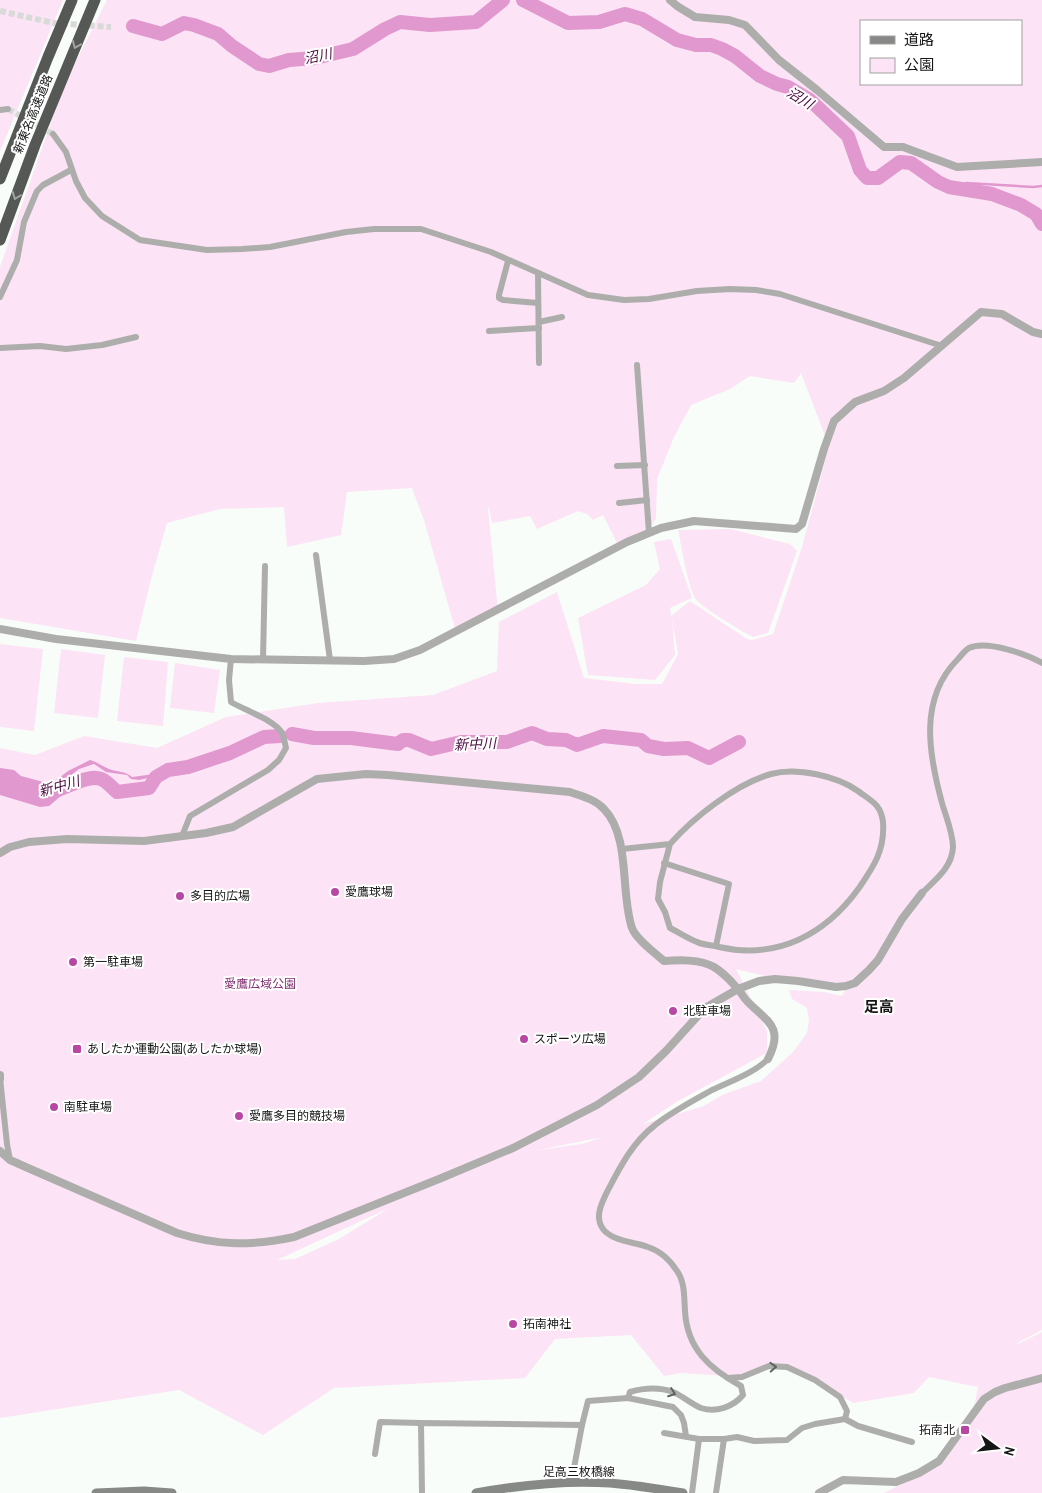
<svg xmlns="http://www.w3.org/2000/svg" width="1042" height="1493" font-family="'Archivo Narrow','Noto Sans JP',sans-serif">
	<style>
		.green { fill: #fce3f5; fill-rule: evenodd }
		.water { fill: #e098cf }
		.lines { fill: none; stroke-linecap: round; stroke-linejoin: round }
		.stream { stroke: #e098cf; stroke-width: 2.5 }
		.river { stroke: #e098cf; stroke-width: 14 }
		.minor-tunnel { stroke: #d7dad7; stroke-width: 6; stroke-dasharray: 6 3; stroke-linecap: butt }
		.minor { stroke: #adaeac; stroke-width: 6 }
		.tertiary { stroke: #adaeac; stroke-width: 8 }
		.secondary { stroke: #878986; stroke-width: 9 }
		.motorway { stroke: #555855; stroke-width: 11 }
		.oneway { stroke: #a2a3a2 }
		.oneway2 { stroke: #606260 }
		.poi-dot { fill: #b847a3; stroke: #fff; stroke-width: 2 }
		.labels { text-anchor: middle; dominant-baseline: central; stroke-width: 4; stroke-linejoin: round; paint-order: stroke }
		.street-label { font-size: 12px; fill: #141514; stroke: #fff }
		.poi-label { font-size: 12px; fill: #141514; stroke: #fff; text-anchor: start }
		.park-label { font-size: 12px; fill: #822f72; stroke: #fff }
		.water-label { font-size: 14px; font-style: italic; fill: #4c0c41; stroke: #fff }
		.quarter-label { font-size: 15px; font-weight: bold; fill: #141514; stroke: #fff }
	</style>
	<rect width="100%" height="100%" fill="#f9fdf9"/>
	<g class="green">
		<polygon points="0,0 63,0 0,151"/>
		<path d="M107 0H1042V1330L1019 1342 1016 1345 1042 1332V1493H884L934 1468 960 1433 975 1403 978 1387 929 1377 914 1393 853 1403 792 1367 769 1366 742 1377 681 1373 664 1376 631 1335 555 1339 525 1378 334 1388 263 1435 179 1390 0 1418V748L35 755 84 736 157 748 226 717 318 703 433 695 497 671 499 622 557 592 584 678 636 684H662L678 654 672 619 675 655 655 680 588 675 578 618 646 585 660 569 654 542 671 539 692 598 670 608 671 616 690 601 747 639 752 640 773 634 802 547 829 446 801 373 794 383 750 376 730 389 691 405 674 437 657 479 656 519 647 531 617 543 603 515 593 520 587 514 578 511 537 529 530 516 492 523 489 508H488L498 611 456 632 424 520 412 488 347 492 341 535 287 547 284 507 220 509 167 523 150 583 136 641 0 618V267L65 83ZM861 21H1021V84H861ZM736 969 765 976 847 986 842 996 824 992 789 990 792 999 807 1008 809 1021 807 1033 793 1052 761 1081 722 1095 704 1106 643 1124 678 1101 767 1053V1031ZM603 1137 582 1144 532 1151H533ZM389 1208 339 1239 295 1259 277 1260Z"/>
		<path d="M731 529 790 544 797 551 768 633 753 637C743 632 699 606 695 598 687 582 682 549 678 530Z"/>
		<polygon points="0,644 43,649 34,731 0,727"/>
		<polygon points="61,649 105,655 98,718 54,713"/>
		<polygon points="124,657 168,662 163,726 117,721"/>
		<polygon points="175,663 220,670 214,713 170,708"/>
	</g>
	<path class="water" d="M90 760C97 762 102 766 109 769 117 772 125 771 132 777L162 773 156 778 152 777 139 780 131 779 127 775 106 772 94 764 79 769 70 776V780L74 785 49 806 40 807 0 795V768L14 770 21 776 51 784 68 771Z"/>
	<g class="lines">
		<polyline class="stream" points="959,188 966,183 1033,187 1042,186"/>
		<g class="river">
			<polyline points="523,0 568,23 599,22 625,14 642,19 677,40 696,45 711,45 722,49 735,56 760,76 777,84 788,87 810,100 848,136 860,170 867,178 878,178 900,162 911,163 938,182 949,187 992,194 1021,205 1036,214 1042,224"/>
			<polyline points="133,26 162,34 184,23 194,25 218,34 232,46 259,64 269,66 289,60 315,58 353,49 385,29 400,22 430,25 476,22 503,0"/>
			<polyline points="292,734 314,738 351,738 398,744 403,740 409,740 431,749 461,742 507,742 532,733 547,739 566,740 577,745 603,736 641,740 648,746 664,749 688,748 709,758 739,742"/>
			<path d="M58 790C70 786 89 774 101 779 107 781 112 788 117 792L149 788 156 777 168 770 188 767 230 753 264 737 280 736"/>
		</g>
		<g class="minor-tunnel">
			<polyline points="0,11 54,23 111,27"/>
			<polyline points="8,109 53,134"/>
		</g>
		<g class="minor">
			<polyline points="0,110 8,109"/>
			<polyline points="53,134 66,152 76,181 85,198 102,216 140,240 207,250 242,249 270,247 346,232 374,229 421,229 491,252 588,295 624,300 649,299 697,291 730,289 756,290 780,294 942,346"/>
			<polyline points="508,261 499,295 499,298 503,300 538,303"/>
			<polyline points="538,273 539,363"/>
			<polyline points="0,297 17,260 24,222 37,191 43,185 71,170"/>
			<polyline points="539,322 562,317"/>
			<polyline points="489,331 539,328"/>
			<polyline points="0,348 40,346 66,349 102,345 136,337"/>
			<polyline points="637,365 649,533"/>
			<polyline points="617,466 645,465"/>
			<polyline points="619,503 647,500"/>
			<polyline points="316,555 330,660"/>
			<polyline points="263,660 265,566"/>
			<path d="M182 836 190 816 268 770 279 760 286 748C285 744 284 737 282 733 275 720 244 710 231 702L229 680 231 659"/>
			<path d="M622 849 670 844C694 817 736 784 771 774 797 767 837 776 858 791 871 801 881 804 883 822 885 850 874 866 859 888 825 935 777 960 719 947 711 945 703 945 697 942 687 938 678 932 670 928L665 912 658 899 660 882 670 844"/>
			<polyline points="664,863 729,884 716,946"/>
			<path d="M922 893C935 880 952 868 953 847 953 833 946 817 942 803 929 755 918 699 958 659 961 656 965 650 969 648 987 640 1026 654 1042 663"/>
			<polyline points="0,1078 7,1144 10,1160"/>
			<polyline points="728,1378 742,1377 769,1366 787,1367 815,1380 840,1397 847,1411 845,1419"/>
			<path d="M628 1398 630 1392C644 1388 659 1387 673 1392 683 1396 691 1404 701 1408 716 1413 733 1407 743 1395L741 1386C710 1369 687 1349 685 1311 684 1297 685 1282 677 1271 670 1260 660 1251 648 1247 634 1242 612 1241 603 1229 594 1217 602 1202 608 1190 620 1167 633 1142 654 1126 668 1114 696 1099 712 1090 731 1081 754 1073 768 1059"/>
			<polyline points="664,1433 699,1439 724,1439 737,1437 754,1441 787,1440 802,1428 815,1424 845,1419 858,1426 912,1442"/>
			<polyline points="375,1454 380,1422 421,1423"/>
			<polyline points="571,1484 582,1425 588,1401 628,1398 673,1407 681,1415 684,1423 686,1436"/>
			<polyline points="422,1493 421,1423 582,1425"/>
			<polyline points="692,1493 699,1439"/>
			<polyline points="716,1493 724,1439"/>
		</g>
		<g class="tertiary">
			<polyline points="670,0 677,6 695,17 729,20 745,25 779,60 817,90 884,147 903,147 957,167 1042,162"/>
			<polyline points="0,629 56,639 231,659 364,661 394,659 420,650 627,542 661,528 694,521 796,529 802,524 824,449 834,421 855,402 884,391 904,378 981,312 1002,314 1033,332 1042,334"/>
			<path d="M0 853 10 847 29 842 67 839 144 841 206 833 233 827 317 779 366 774 388 775 570 792C581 796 595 799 604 809 631 837 620 893 632 928 636 939 655 953 664 961 679 960 700 959 714 967 722 972 731 981 737 988 741 992 743 997 747 1001 766 1021 785 1026 768 1059"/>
			<polyline points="0,1075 0,1079"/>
			<path d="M0 1151 10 1160 28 1168 177 1233C218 1246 252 1246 294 1237L439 1179 513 1148 597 1105 639 1077 666 1051 705 1008 738 989 759 981 775 979 798 981 836 987 846 986 855 983 869 970 878 960 902 919 922 893"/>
			<polyline points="819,1493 843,1480 896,1482 919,1473 939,1461 984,1399 995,1392 1005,1388 1042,1378"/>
		</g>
		<g class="secondary">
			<polyline points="96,1493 144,1491 172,1493"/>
			<path d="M476 1493C520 1485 566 1480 610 1483 634 1485 659 1489 683 1493"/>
		</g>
		<g class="motorway">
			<polyline points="0,179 48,57 72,0"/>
			<polyline points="0,240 35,145 95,0"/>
		</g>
	</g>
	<defs><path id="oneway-chevron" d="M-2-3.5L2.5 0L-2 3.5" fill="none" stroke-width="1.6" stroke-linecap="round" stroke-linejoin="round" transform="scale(1.25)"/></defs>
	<g class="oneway">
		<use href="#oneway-chevron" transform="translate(76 45) rotate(113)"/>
		<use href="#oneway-chevron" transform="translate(16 196) rotate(111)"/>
	</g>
	<g class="oneway2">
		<use href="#oneway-chevron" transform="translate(773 1367) rotate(-3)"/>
		<use href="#oneway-chevron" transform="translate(672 1393) rotate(20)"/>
	</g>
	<g class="poi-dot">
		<circle cx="335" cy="892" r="5"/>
		<circle cx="180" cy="896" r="5"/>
		<circle cx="73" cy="962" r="5"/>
		<circle cx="673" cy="1011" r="5"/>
		<circle cx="524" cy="1039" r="5"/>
		<rect x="72" y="1044" width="10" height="10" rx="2.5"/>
		<circle cx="54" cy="1107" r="5"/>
		<circle cx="239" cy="1116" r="5"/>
		<circle cx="513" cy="1324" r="5"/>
		<rect x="960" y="1425" width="10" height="10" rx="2.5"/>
	</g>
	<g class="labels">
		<g class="street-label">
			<text transform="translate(33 114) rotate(-68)">新東名高速道路</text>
			<text x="579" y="1472">足高三枚橋線</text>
		</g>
		<g class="poi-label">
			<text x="345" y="892">愛鷹球場</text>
			<text x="190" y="896">多目的広場</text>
			<text x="83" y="962">第一駐車場</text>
			<text x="683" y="1011">北駐車場</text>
			<text x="534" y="1039">スポーツ広場</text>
			<text x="87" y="1049">あしたか運動公園(あしたか球場)</text>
			<text x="64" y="1107">南駐車場</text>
			<text x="249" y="1116">愛鷹多目的競技場</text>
			<text x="523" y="1324">拓南神社</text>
			<text x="955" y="1430" text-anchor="end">拓南北</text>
		</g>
		<g class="park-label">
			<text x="260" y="984">愛鷹広域公園</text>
		</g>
		<g class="water-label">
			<text transform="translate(318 56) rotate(-12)">沼川</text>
			<text transform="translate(800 98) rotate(31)">沼川</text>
			<text transform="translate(475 744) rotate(-3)">新中川</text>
			<text transform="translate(59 786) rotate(-16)">新中川</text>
		</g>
		<g class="quarter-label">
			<text x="879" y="1006">足高</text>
		</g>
	</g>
	<rect x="860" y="20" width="162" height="65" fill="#ffffff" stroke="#a1a1a1"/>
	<rect x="870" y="36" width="25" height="8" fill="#878986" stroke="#a1a1a1"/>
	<text x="904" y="45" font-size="15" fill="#141514">道路</text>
	<rect x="870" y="58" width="25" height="15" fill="#fce3f5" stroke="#a1a1a1"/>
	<text x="904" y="70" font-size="15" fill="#141514">公園</text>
	<g transform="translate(997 1448) rotate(105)" stroke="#ffffff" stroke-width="4" paint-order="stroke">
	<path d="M0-4L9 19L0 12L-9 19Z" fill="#141514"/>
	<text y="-8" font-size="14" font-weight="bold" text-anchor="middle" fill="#141514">N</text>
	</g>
</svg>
